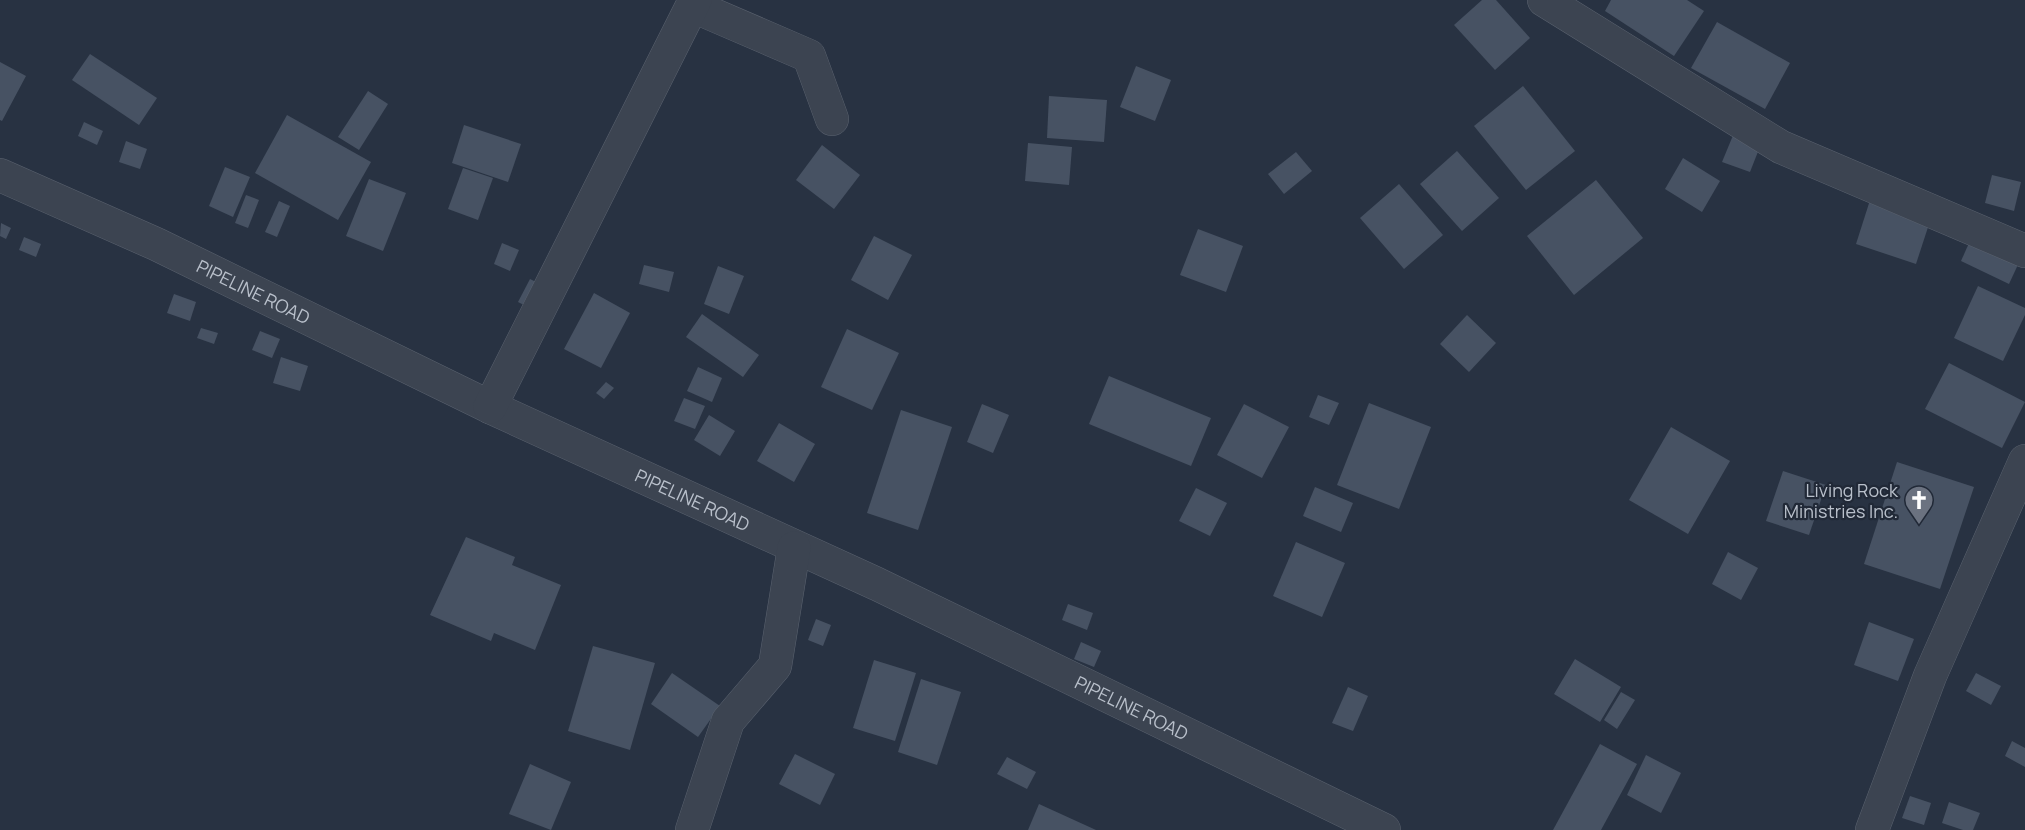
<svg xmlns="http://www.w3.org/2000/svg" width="2025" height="830" font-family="Manrope,sans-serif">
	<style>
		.building { fill: #475263 }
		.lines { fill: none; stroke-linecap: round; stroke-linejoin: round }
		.minor-casing { stroke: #5a626f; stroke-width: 34 }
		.minor { stroke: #3c4451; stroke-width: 33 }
		.labels { text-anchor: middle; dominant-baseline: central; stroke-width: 4.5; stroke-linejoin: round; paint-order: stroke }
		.street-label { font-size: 18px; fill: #b9c0cb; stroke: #212937 }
		.poi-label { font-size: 18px; fill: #b9c0cb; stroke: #212937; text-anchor: end }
	</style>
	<rect width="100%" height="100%" fill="#283242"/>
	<g class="building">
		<polygon points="1482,0 1496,0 1530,38 1495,70 1454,25"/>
		<polygon points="1611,0 1687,0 1704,11 1674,56 1605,11"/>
		<polygon points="1717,22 1790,63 1765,109 1691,68"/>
		<polygon points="90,54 157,98 139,125 72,80"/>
		<polygon points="0,62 26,76 2,121 0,120"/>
		<polygon points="1136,66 1171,80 1155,121 1120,107"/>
		<polygon points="1523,86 1575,151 1526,190 1474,126"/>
		<polygon points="368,91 388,104 359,150 338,137"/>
		<polygon points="1049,96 1107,100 1104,142 1047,138"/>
		<polygon points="287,115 371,162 338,220 255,173"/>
		<polygon points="84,122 103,131 97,145 78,136"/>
		<polygon points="464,125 521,144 508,182 452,163"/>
		<polygon points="1734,133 1761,144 1750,172 1722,162"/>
		<polygon points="126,141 147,149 140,169 119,162"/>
		<polygon points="1028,143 1072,147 1069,185 1025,181"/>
		<polygon points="822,145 860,175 834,209 796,180"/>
		<polygon points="1457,151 1499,198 1462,231 1420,184"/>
		<polygon points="1296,152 1312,171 1284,194 1268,174"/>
		<polygon points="1683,158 1720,181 1702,212 1665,189"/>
		<polygon points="225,167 250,177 233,217 209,206"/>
		<polygon points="463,168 493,178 478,220 448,209"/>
		<polygon points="1992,175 2021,182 2014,211 1985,203"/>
		<polygon points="369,179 406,193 383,251 346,236"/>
		<polygon points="1596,180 1643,238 1574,295 1527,236"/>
		<polygon points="1399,184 1443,235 1404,269 1360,218"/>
		<polygon points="246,195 259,200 248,228 235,223"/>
		<polygon points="1871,197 1931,218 1916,264 1856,244"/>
		<polygon points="279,201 290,206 277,237 265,232"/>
		<polygon points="1,223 11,228 6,239 0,236"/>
		<polygon points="1198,229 1243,246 1226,292 1180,275"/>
		<polygon points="1973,234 2022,256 2009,284 1961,261"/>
		<polygon points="874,236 912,255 888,300 851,280"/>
		<polygon points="24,237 41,244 36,257 19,250"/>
		<polygon points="502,243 519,250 510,271 494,264"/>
		<polygon points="644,265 674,272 669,292 639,284"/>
		<polygon points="718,266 744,276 729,314 704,304"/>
		<polygon points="530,279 550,289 538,312 518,302"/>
		<polygon points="1978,286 2025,308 2025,315 2003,361 1954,338"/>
		<polygon points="594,293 630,313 601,368 564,349"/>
		<polygon points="174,294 196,302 190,321 167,313"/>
		<polygon points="702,314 759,355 743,377 686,337"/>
		<polygon points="1467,315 1496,343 1469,372 1440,344"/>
		<polygon points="201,328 218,333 214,344 197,338"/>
		<polygon points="847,329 899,353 872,410 821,387"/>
		<polygon points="260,331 280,339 272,358 252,350"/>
		<polygon points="281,357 308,366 300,391 273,383"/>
		<polygon points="1949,363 2025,402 2002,448 1925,409"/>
		<polygon points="698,367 722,378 712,402 687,391"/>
		<polygon points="1109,376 1211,418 1191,466 1089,424"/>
		<polygon points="606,382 614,388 604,399 596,393"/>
		<polygon points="1318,395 1339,403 1329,425 1309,417"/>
		<polygon points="684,398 705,406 695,429 674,421"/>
		<polygon points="1369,403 1431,427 1399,509 1337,485"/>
		<polygon points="982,404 1009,415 993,453 967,442"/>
		<polygon points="1244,404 1289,427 1262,478 1217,455"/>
		<polygon points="901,410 952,427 918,530 867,513"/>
		<polygon points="709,415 735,431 720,456 694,440"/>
		<polygon points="779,423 815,444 794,482 757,461"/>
		<polygon points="1671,427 1730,461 1688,534 1629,500"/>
		<polygon points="1897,462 1974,487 1940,589 1864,564"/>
		<polygon points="1783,471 1826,485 1809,535 1766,521"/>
		<polygon points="1315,487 1353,503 1341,532 1303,516"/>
		<polygon points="1196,488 1227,503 1210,536 1179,521"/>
		<polygon points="466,537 515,557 512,565 561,585 535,650 494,633 491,641 430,615"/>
		<polygon points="1296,542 1345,563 1322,617 1273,596"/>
		<polygon points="1728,552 1758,568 1741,600 1712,584"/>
		<polygon points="1068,604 1093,613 1087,630 1062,620"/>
		<polygon points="816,619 831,625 823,646 808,640"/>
		<polygon points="1869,622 1914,639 1898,681 1854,665"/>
		<polygon points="1081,642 1101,651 1094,667 1074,659"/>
		<polygon points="593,646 655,663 630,750 568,731"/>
		<polygon points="1575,659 1621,687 1600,722 1554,694"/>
		<polygon points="874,660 916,673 895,741 853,728"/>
		<polygon points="672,673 720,706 698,737 651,704"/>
		<polygon points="1976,673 2001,686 1991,705 1966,691"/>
		<polygon points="921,679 961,692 937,765 898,752"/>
		<polygon points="1348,687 1368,696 1353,731 1332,723"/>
		<polygon points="1621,692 1635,700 1617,729 1604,720"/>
		<polygon points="2012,741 2025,748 2025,767 2005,756"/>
		<polygon points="1600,744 1637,764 1601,830 1553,830"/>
		<polygon points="795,754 835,774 820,805 779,784"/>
		<polygon points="1646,755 1681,773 1661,813 1627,795"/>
		<polygon points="1007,757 1036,772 1027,789 997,774"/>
		<polygon points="530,764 571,782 551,830 509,814"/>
		<polygon points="1910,796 1931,803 1924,825 1902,818"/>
		<polygon points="1949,802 1980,813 1973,830 1963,830 1942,823"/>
		<polygon points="1039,804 1096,830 1028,830"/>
	</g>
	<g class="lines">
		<g class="minor-casing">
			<g id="minor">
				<polyline points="1544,0 1781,147 2025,251"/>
				<polyline points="693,6 809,56 832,119"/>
				<path id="s1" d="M0 175 156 244 490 407 877 584 1384 830"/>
				<polyline points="490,407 695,0"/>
				<polyline points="692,830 728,721 775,666 794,548"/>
				<polyline points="1872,830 1930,676 2025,461"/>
			</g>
		</g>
		<use href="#minor" class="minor"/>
	</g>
	<defs>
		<g id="church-pin" transform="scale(1.5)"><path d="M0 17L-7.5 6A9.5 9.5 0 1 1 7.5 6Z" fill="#6b7280" stroke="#212937"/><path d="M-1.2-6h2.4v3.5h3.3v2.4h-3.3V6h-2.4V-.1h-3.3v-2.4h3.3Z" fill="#fff"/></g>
	</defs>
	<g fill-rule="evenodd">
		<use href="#church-pin" x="1919" y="500"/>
	</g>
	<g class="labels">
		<g class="street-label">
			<text stroke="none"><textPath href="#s1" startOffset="279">PIPELINE ROAD</textPath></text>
			<text stroke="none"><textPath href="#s1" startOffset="765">PIPELINE ROAD</textPath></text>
			<text stroke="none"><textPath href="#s1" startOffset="1251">PIPELINE ROAD</textPath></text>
		</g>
		<g class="poi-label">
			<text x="1898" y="490">Living Rock<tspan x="1898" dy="21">Ministries Inc.</tspan></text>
		</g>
	</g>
</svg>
